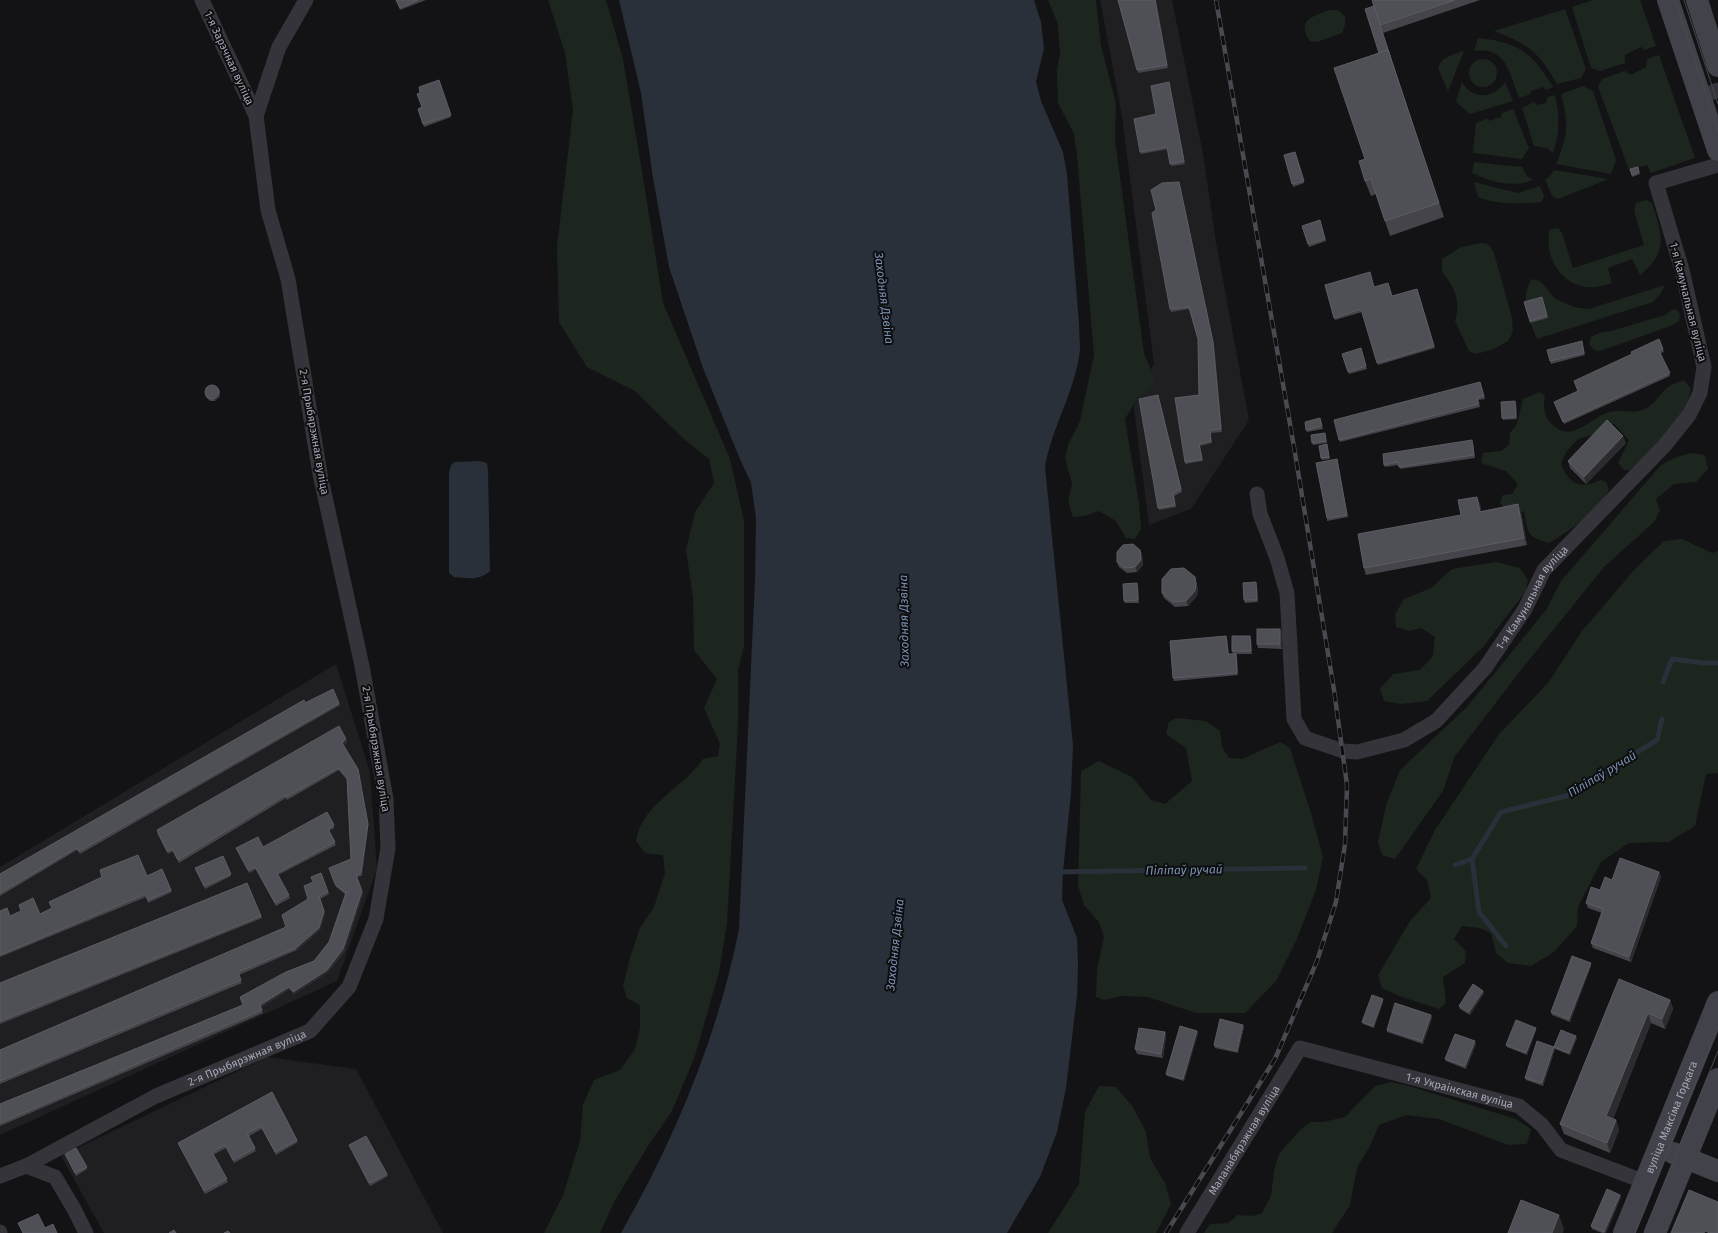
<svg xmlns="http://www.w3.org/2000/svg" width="1718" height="1233" font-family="'Fira Sans',sans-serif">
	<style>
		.built { fill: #1f1f22 }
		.green { fill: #1d251f }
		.water { fill: #293039 }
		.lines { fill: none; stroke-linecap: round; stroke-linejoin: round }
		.stream { stroke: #293039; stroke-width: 5 }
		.street { stroke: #34343a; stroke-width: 15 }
		.secondary { stroke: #42434a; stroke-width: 22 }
		.tram { stroke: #494a51; stroke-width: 1 }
		.rail-casing { stroke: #494a51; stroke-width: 4.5 }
		.rail { stroke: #0e0e10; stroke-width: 3; stroke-dasharray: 9; stroke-linecap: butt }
		.wall { fill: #44444a }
		.shaded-wall { fill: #2c2c30 }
		.building { fill: #4f4f56; stroke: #5c5d64 }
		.labels { text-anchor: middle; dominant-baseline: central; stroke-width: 4; stroke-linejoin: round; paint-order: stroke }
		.street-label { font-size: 11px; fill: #a4a8b5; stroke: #0e0e10 }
		.water-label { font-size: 12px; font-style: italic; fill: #7b91b1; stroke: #0e0e10 }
	</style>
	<rect width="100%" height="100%" fill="#131315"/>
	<g class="built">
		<polygon points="1100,0 1172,0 1203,154 1216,242 1249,420 1191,509 1149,525 1133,402 1154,364 1122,116"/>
		<polygon points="336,664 370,772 377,869 337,981 0,1135 0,867"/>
		<polygon points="267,1057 356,1069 443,1233 104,1233 61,1156"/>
	</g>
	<g class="green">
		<path d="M548 0H606L623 59 642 171 663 303 730 459 744 521V646L738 670V725L727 924 719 972 695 1056 672 1111 648 1146 614 1202 600 1233H544L563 1195 580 1141 583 1104 594 1080 620 1070 635 1049 640 1028V1005L627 998 623 986 630 958 640 928 654 907 665 873 663 855 645 853 636 841C642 803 683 789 703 759L718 756 720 744 704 708 717 679 694 650 693 598 686 550 695 512 714 483 709 459 685 440 635 391 587 367 559 322 557 246 573 110 565 53Z"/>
		<polygon points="1048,0 1096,0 1101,45 1116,104 1115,140 1144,353 1154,377 1153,387 1138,397 1125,419 1139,503 1141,529 1135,539 1126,538 1116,521 1099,511 1084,516 1073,517 1068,501 1072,483 1065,459 1068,445 1080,421 1094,355 1077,156 1074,134 1058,103 1057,71 1060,53 1058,24"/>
		<polygon points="1593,0 1640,0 1656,46 1645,50 1641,47 1625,55 1625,63 1600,71 1591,68 1572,7"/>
		<path d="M1565 9 1586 69 1581 78 1557 84C1538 51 1529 45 1494 31Z"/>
		<path d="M1329 10H1338L1345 17V25L1342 33 1317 42 1310 41C1296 20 1312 17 1329 10Z"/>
		<path d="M1478 38C1519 42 1532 53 1553 87L1546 90 1543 87 1531 91V94L1519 98C1509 73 1507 46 1474 51Z"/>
		<path d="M1464 51 1448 91 1438 68C1442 56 1453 55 1464 51Z"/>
		<polygon points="1659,55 1695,158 1651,173 1647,165 1629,170 1598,87 1602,79 1625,71 1631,75 1646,67 1647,59"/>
		<circle cx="1483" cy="73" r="14"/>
		<path d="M1462 82C1473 101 1494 98 1505 82L1513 101 1470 114 1456 102Z"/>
		<path d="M1583 86 1593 91 1616 160 1611 174 1556 164C1568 136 1569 124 1561 94Z"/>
		<path d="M1555 95C1560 115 1560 133 1553 153L1547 148 1534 146 1522 108 1534 102 1537 105 1546 103 1547 97Z"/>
		<polygon points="1513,109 1529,148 1522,159 1473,153 1476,123 1488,118 1489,121 1501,117 1502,113"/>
		<path d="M1474 162 1522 167 1527 176 1533 180C1512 188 1492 182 1472 173Z"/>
		<polygon points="1554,170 1609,179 1558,199 1552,196 1545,180 1550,176"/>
		<path d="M1474 182 1518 193 1540 186 1544 196 1542 202C1521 204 1497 205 1478 197Z"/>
		<path d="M1646 200 1652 203C1662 234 1669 252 1640 275L1632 259 1608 268 1612 283C1602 286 1591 289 1581 286 1556 279 1544 252 1550 229L1558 228 1562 233 1573 268 1644 245 1634 211 1636 203Z"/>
		<path d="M1482 243 1488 244 1494 253 1512 318 1513 332 1508 341 1494 349 1476 354 1469 351 1455 321C1461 300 1455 288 1442 272V259L1461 247Z"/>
		<path d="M1532 279 1540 281 1556 299 1574 307 1589 309 1665 285 1661 293 1653 302 1537 339C1529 320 1519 298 1532 279Z"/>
		<polygon points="1676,309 1680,314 1679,321 1673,325 1600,351 1594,350 1589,344 1591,337 1599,333 1611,331 1665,315 1672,310"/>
		<path d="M1684 380 1691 389C1685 422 1653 448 1630 470H1624L1618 463 1629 440 1614 424 1606 425 1593 435 1578 439 1566 452 1561 464C1569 484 1580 490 1600 480L1606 482 1609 490C1598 513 1570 530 1549 543 1526 536 1528 533 1524 512L1504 509 1500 502 1503 495 1512 494 1518 484 1506 471 1481 463 1483 453 1501 451 1509 445 1510 433 1517 424 1523 399 1540 392 1545 396C1543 405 1544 415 1550 422 1571 446 1589 418 1609 412 1620 409 1633 414 1643 410 1653 406 1659 395 1668 387 1672 384 1679 382 1684 380Z"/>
		<polygon points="1691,453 1705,455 1708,469 1696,482 1674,484 1656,499 1660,510 1654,522 1604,567 1521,670 1455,756 1443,791 1395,859 1382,855 1378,842 1386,805 1400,770 1467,707 1546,610 1561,581 1661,465 1674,458"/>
		<polygon points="1682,539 1712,553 1718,551 1718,773 1706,774 1695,826 1669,842 1629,843 1601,862 1578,907 1577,926 1554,952 1531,966 1508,963 1496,953 1491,933 1480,928 1462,926 1454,939 1466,951 1465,963 1443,977 1446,1003 1439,1009 1399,996 1382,988 1378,975 1410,921 1431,898 1427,880 1416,869 1435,830 1499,734 1548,683 1582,631 1636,568 1664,541"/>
		<polygon points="1496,562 1520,568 1528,580 1526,591 1483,647 1427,701 1401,704 1384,701 1380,689 1393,674 1420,670 1433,656 1435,637 1421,628 1409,631 1396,627 1395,614 1404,599 1431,588 1452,569"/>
		<polygon points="1176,718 1206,721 1220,731 1222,747 1229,758 1242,759 1280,742 1290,748 1311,813 1323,857 1316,890 1296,941 1276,981 1245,1013 1196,1013 1148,997 1122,996 1104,1000 1096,997 1097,969 1104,937 1099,922 1084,905 1078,886 1081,771 1099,761 1132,777 1151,800 1165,804 1192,781 1186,748 1166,734 1169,722"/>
		<polygon points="1391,1082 1409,1086 1516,1119 1531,1129 1527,1144 1508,1145 1439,1119 1406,1115 1379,1125 1370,1146 1357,1168 1350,1205 1332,1233 1204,1233 1210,1224 1228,1223 1238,1215 1253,1216 1262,1213 1271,1196 1274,1171 1279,1154 1299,1131 1310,1122 1323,1122 1345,1117 1375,1086"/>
		<polygon points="1099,1086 1116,1087 1133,1107 1146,1132 1150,1158 1165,1183 1171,1204 1156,1233 1048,1233 1079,1184 1085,1112"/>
	</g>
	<g class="water">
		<path d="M619 0H1034L1041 22 1044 48 1036 82 1041 101 1063 152 1067 174 1079 324C1079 332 1080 341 1080 349 1076 390 1052 426 1045 467L1073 745 1071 793 1063 872 1062 900 1077 938 1078 966 1077 996 1066 1088 1057 1132 1040 1177 1007 1233H621C675 1138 718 1036 739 929L755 580 756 518 751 483 739 457 703 368 669 267 653 178 641 93Z"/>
		<path d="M479 461 487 463 488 470 490 571C479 581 468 578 454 577L449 573V472L451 465 455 462Z"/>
	</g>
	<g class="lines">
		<g class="stream">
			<polyline points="1663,682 1672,659 1704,663 1718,663"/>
			<polyline points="1472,859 1479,912 1506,946"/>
			<polyline points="1455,865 1472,859 1501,812 1566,796 1657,740 1662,719"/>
			<polyline points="1056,872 1305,868"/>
		</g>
		<g class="street">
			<polyline points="1701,97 1718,90"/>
			<polyline points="256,116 279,47 306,0"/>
			<path id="s1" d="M1257 494 1260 514 1277 558 1287 593 1294 719 1305 738 1343 751 1357 752 1404 740 1436 721 1485 668 1525 609 1544 570 1665 445 1689 415 1700 393 1704 367 1682 270 1656 183 1718 165"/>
			<polyline points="26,1166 55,1177 74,1209 86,1233"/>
			<path id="s2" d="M0 1176 26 1166 156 1096 310 1031 349 987 376 919 388 848 386 799 362 666 320 474 288 279 268 210 256 116 202 0"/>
			<polyline points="0,1232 0,1233"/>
			<path id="s3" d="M1187 1233 1300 1048 1519 1106 1542 1125 1561 1150 1645 1182"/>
		</g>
		<g class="secondary">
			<polyline points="1668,0 1718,150"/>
			<polyline points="1697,0 1718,66"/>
			<polyline points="1673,1153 1718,1171"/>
			<path id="s4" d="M1624 1233 1718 1002"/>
			<polyline points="1655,1233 1718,1079"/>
		</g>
		<g class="tram">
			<polyline points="1675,0 1718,130"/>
			<polyline points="1684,0 1718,104"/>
			<polyline points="1635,1233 1718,1027"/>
			<polyline points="1644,1233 1718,1051"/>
		</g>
		<g class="rail-casing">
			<polyline id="rail" points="1166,1233 1275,1059 1317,961 1336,902 1345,844 1347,785 1334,690 1294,447 1216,0"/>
		</g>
		<use href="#rail" class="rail"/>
	</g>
	<g class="wall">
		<polygon points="396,0 426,0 400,10"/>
		<polygon points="1118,0 1156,0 1168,68 1138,73"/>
		<polygon points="1372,0 1480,0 1383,33 1444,217 1390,236 1376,194 1371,196 1365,181 1379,53 1374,6"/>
		<polygon points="439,80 451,117 424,127 418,109 422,107 420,93"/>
		<polygon points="1169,82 1185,164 1171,166 1168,149 1141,154 1140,152"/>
		<polygon points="1295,152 1304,183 1293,187 1284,155"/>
		<polygon points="1638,167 1640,174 1632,177 1630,169"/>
		<polygon points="1179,182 1214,345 1222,432 1210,433 1212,443 1200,446 1203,461 1185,464 1185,462 1199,395 1198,339 1189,309 1171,312 1170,309 1156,210"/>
		<polygon points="1320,220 1326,241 1309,247 1302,226"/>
		<polygon points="1325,285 1375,287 1392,296 1417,289 1435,348 1378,365 1362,312 1335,320"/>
		<polygon points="1542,297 1548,318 1530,323 1524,302"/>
		<polygon points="1659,339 1664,352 1661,353 1670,376 1564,424 1555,405 1578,391 1632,354"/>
		<polygon points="1582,344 1585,355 1551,364 1550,361"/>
		<polygon points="1361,348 1367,369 1349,374 1342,354"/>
		<polygon points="1480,382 1485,399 1478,400 1480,407 1340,442 1339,440"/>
		<polygon points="219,389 220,391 220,397 215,401 210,401 206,397 205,394"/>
		<polygon points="1158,395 1182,492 1174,496 1176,507 1159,510 1158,508"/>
		<polygon points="1515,401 1516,403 1517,419 1503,420 1502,418"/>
		<polygon points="1320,418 1323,429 1307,432 1306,430"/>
		<polygon points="1325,433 1327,443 1313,445 1312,443"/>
		<polygon points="1473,443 1475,458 1400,469 1399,465 1385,467 1384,465"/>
		<polygon points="1626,443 1586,484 1570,468 1568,461"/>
		<polygon points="1327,444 1330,459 1322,460 1321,458"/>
		<polygon points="1337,459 1348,517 1327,521 1327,518"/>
		<polygon points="1480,504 1481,511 1518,504 1521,512 1527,545 1366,575 1364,568 1461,515"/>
		<polygon points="1140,550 1142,555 1143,565 1137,572 1127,573 1119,567 1117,562"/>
		<polygon points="1195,577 1198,589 1197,596 1188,606 1175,607 1164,598 1162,593"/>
		<polygon points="1257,585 1258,602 1245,603 1244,600"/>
		<polygon points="1138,586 1139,603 1125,603 1124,601"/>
		<polygon points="1282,634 1282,649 1258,648 1257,644"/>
		<polygon points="1226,636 1227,638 1229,654 1237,656 1238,675 1174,681 1173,678"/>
		<polygon points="1251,638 1252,654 1233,654 1232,651"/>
		<polygon points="305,703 339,703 340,705 80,854 77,850 0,896 0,874"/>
		<polygon points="346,739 347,742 344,745 359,772 368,827 362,876 357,877 363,894 344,952 328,972 294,994 290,989 261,1007 263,1013 0,1126 0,1104 243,1005 314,961 329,942 345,894 336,887 329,868 351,859 347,780 339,770 287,800 286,798 179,863 173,851 168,854 157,833"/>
		<polygon points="334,825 334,828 329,831 336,845 278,875 290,898 276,906 256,869 249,873 236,848 263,847"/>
		<polygon points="223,856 231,876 205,889 195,868"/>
		<polygon points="162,869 172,892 148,903 146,897 0,957 0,911 10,916 40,914 52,908 102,877 147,876"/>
		<polygon points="1659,872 1661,877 1631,962 1593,948 1591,943 1602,913 1588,908 1586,903 1612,880"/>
		<polygon points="321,873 329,894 320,899 325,913 320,930 297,950 239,975 242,983 0,1084 0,1050 286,927 308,899 313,882"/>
		<polygon points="247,883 262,918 0,1024 0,983"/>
		<polygon points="1591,966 1570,1022 1552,1015 1551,1012"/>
		<polygon points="1619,979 1670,1000 1673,1009 1665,1029 1651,1023 1613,1119 1616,1120 1619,1130 1610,1153 1564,1134 1560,1124"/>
		<polygon points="1483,991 1484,993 1470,1015 1460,1009 1459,1006"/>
		<polygon points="1383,1002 1374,1028 1363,1024 1362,1022"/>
		<polygon points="1431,1015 1432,1018 1423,1044 1387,1032 1387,1030"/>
		<polygon points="1243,1025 1244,1027 1238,1053 1215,1048 1214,1045"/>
		<polygon points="1536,1030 1527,1055 1507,1047 1506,1045"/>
		<polygon points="1165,1032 1166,1037 1163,1058 1137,1054 1135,1049"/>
		<polygon points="1198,1033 1184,1081 1167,1076 1166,1074"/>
		<polygon points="1577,1038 1570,1055 1555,1049 1543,1086 1526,1080 1525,1078 1554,1047"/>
		<polygon points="1476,1044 1466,1069 1446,1061 1445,1059"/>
		<polygon points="272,1092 298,1142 276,1155 262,1129 249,1136 256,1151 234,1163 226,1148 213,1155 228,1182 205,1194 178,1143"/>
		<polygon points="349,1145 387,1174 388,1176 370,1186"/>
		<polygon points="65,1154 87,1167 87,1169 76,1176"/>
		<polygon points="1620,1195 1621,1197 1606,1233 1602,1233 1592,1229 1591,1226"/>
	</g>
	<g class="shaded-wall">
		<polygon points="1155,0 1156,0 1168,68 1167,65"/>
		<polygon points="1381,28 1444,217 1439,203"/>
		<polygon points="1169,82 1170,85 1185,164 1184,161"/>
		<polygon points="1179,182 1214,345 1222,432 1221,429"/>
		<polygon points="219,389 220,391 220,397 215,401 214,398"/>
		<polygon points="1515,401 1516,403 1517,419 1516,417"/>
		<polygon points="1623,436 1626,443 1586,484 1584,477"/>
		<polygon points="1337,459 1338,462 1348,517 1347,515"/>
		<polygon points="1477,497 1480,504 1482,519 1480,512"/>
		<polygon points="1518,504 1521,512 1527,545 1524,538"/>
		<polygon points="1140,550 1142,555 1143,565 1137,572 1135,567"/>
		<polygon points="1195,577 1198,589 1197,596 1188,606 1186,601"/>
		<polygon points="1256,582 1257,585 1258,602 1257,600"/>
		<polygon points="1137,583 1138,586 1139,603 1138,600"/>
		<polygon points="1280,629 1282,634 1282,649 1280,644"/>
		<polygon points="1226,636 1227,638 1229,657 1228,654"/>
		<polygon points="1250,636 1251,638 1252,654 1251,651"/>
		<polygon points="1236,654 1237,656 1238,675 1237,673"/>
		<polygon points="346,739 347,742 343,745 342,743"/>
		<polygon points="358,769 368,827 362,876 361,873"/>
		<polygon points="1659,872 1661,877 1631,962 1629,957"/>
		<polygon points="362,891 363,894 344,952 328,972 294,994 293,992 327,970"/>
		<polygon points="324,911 325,913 320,930 297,950 296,948"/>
		<polygon points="1591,963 1591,966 1570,1022 1569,1019"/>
		<polygon points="289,987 290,989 261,1008 260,1005"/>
		<polygon points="1483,991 1484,993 1470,1015 1469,1012"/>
		<polygon points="1383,999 1383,1002 1374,1028 1373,1026"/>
		<polygon points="1670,1000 1673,1009 1665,1029 1662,1019"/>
		<polygon points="1648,1013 1651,1023 1610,1126 1606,1116"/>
		<polygon points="1431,1015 1432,1018 1423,1044 1422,1041"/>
		<polygon points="1243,1025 1244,1027 1238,1053 1237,1051"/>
		<polygon points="1536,1028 1536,1030 1527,1055 1526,1053"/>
		<polygon points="1197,1031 1198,1033 1184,1081 1183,1079"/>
		<polygon points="1165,1032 1166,1037 1163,1058 1161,1054"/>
		<polygon points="1576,1036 1577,1038 1570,1055 1569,1053"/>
		<polygon points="1475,1041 1476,1044 1466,1069 1465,1066"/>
		<polygon points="1554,1047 1555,1049 1543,1086 1542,1083"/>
		<polygon points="1616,1120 1619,1130 1610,1153 1607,1143"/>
		<polygon points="1620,1195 1621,1197 1606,1233 1605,1233 1604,1232"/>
		<polygon points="1559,1215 1564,1229 1563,1233 1552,1233"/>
	</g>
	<g class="building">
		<polygon points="396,0 418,0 400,8"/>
		<polygon points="1118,0 1155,0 1167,65 1137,70"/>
		<polygon points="1372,0 1455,0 1380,25"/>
		<polygon points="1374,6 1380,25 1391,59 1388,50 1379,53 1365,9"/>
		<polygon points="1388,50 1439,203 1385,221 1371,179 1365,181 1359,161 1365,159 1334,68"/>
		<polygon points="439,80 451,115 423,124 418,109 422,107 417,94 420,93 419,87"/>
		<polygon points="1169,82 1184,161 1170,164 1167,147 1140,152 1134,119 1156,114 1151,86"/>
		<polygon points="1295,152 1304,181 1292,184 1284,155"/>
		<polygon points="1638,167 1639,172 1632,175 1630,169"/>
		<polygon points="1179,182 1213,342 1221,429 1210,430 1211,441 1199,444 1202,459 1185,462 1175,398 1199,395 1198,339 1189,307 1170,309 1152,213 1156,210 1151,190 1162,183"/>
		<polygon points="1320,220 1325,239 1308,244 1302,226"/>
		<polygon points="1370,272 1374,287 1388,283 1392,296 1417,289 1434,346 1377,363 1361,309 1334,318 1325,285"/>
		<polygon points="1542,297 1547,316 1530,321 1524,302"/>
		<polygon points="1659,339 1663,349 1659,351 1670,373 1563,422 1554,402 1578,391 1574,381 1632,354 1631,352"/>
		<polygon points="1582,341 1584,353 1550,361 1547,350"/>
		<polygon points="1361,348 1366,366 1348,372 1342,354"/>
		<polygon points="1480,382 1484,396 1477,398 1479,404 1339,440 1334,420"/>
		<circle cx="212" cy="392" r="7"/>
		<polygon points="1158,395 1181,489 1173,493 1175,505 1158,508 1139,399"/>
		<polygon points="1515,401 1516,417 1502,418 1501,402"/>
		<polygon points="1320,418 1322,426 1306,430 1305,422"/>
		<polygon points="1607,420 1623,436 1584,477 1568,461"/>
		<polygon points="1325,433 1326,441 1312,443 1311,435"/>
		<polygon points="1472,440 1474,455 1399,467 1398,462 1384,465 1383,454"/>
		<polygon points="1327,444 1329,457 1321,458 1319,446"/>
		<polygon points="1337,459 1347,515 1327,518 1316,463"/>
		<polygon points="1477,497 1480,512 1518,504 1524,538 1364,568 1358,534 1461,515 1458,500"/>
		<polygon points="1133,544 1140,550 1141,560 1135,567 1125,568 1117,562 1117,552 1123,545"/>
		<polygon points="1184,568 1195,577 1196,584 1195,591 1186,601 1173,602 1162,593 1162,579 1171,569"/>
		<polygon points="1256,582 1257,600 1244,600 1243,583"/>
		<polygon points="1137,583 1138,600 1124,601 1123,584"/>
		<rect x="1257" y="629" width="23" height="15"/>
		<polygon points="1226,636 1228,654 1236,654 1237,673 1173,678 1170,641"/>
		<polygon points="1232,636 1250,636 1251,651 1232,651"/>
		<polygon points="333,689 339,703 79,851 76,848 0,893 0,874 304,700 305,703"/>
		<polygon points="339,726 346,739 342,743 358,769 368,824 361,873 356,875 362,891 343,949 327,970 293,992 289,987 260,1005 262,1010 0,1123 0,1104 243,1005 240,997 286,972 314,961 329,942 346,893 335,884 329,868 351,859 347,778 338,768 286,797 285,795 178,860 172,849 167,851 157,830"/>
		<polygon points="327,812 334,825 328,829 335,842 277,873 289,895 275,903 255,867 248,870 236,848 258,837 263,847"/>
		<polygon points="138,855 147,876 162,869 171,890 148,900 145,894 0,955 0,911 7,908 10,916 21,911 19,905 33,898 40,914 52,908 49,902 102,877 100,870"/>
		<polygon points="223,856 231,874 204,886 195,868"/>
		<polygon points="1620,858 1659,872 1629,957 1591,943 1603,909 1586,903 1591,887 1600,890 1605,877 1612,880"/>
		<polygon points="321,873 328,892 319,896 324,911 319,928 296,948 238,972 241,980 0,1081 0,1050 286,927 282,915 308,899 304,886 313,882 311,877"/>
		<polygon points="247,883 261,916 0,1021 0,983"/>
		<polygon points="1572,956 1591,963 1569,1019 1551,1012"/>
		<polygon points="1619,979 1670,1000 1662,1019 1648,1013 1606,1116 1616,1120 1607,1143 1560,1124"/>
		<polygon points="1473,984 1483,991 1469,1012 1459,1006"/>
		<polygon points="1372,995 1383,999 1373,1026 1362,1022"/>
		<polygon points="1395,1003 1431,1015 1422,1041 1387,1030"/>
		<polygon points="1220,1019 1243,1025 1237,1051 1214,1045"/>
		<polygon points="1516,1020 1536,1028 1526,1053 1506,1045"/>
		<polygon points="1180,1026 1197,1031 1183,1079 1166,1074"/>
		<polygon points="1139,1028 1165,1032 1161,1054 1135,1049"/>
		<polygon points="1561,1030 1576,1036 1569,1053 1554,1047"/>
		<polygon points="1455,1034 1475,1041 1465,1066 1445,1059"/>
		<polygon points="1537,1041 1554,1047 1542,1083 1525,1078"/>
		<polygon points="272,1092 297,1140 275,1152 261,1126 247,1133 255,1148 233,1160 225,1145 212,1152 227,1179 204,1191 178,1143"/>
		<polygon points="366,1136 387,1174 369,1183 349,1145"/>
		<polygon points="76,1148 87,1167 75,1173 65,1154"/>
		<polygon points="1607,1189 1620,1195 1604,1232 1591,1226"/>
		<polygon points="1689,1190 1718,1202 1718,1233 1710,1233 1705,1231 1704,1233 1671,1233"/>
		<polygon points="1521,1200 1559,1215 1552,1233 1508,1233"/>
		<polygon points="38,1214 45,1228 53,1224 57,1233 23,1233 18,1223"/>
		<polygon points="174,1230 176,1233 169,1233"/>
		<polygon points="228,1231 230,1233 224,1233"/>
	</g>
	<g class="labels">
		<g class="street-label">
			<text transform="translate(229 58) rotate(65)">1-я Зарэчная вуліца</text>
			<text transform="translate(1688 302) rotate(76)">1-я Камунальная вуліца</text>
			<text transform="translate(314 432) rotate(80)">2-я Прыбярэжная вуліца</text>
			<text stroke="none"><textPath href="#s1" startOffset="549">1-я Камунальная вуліца</textPath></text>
			<text transform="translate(376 749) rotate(81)">2-я Прыбярэжная вуліца</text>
			<text stroke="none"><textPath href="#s2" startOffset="274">2-я Прыбярэжная вуліца</textPath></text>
			<text stroke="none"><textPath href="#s3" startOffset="382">1-я Украінская вуліца</textPath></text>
			<text stroke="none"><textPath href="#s4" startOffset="125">вуліца Максіма Горкага</textPath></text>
			<text stroke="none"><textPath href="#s3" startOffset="109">Маланабярэжная вуліца</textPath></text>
		</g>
		<g class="water-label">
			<text transform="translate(884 298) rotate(83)">Заходняя Дзвіна</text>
			<text transform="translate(904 621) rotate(-91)">Заходняя Дзвіна</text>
			<text transform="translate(1602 774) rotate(-31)">Піліпаў ручай</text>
			<text transform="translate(1184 870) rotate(-1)">Піліпаў ручай</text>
			<text transform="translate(895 945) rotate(-84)">Заходняя Дзвіна</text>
		</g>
	</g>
</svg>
